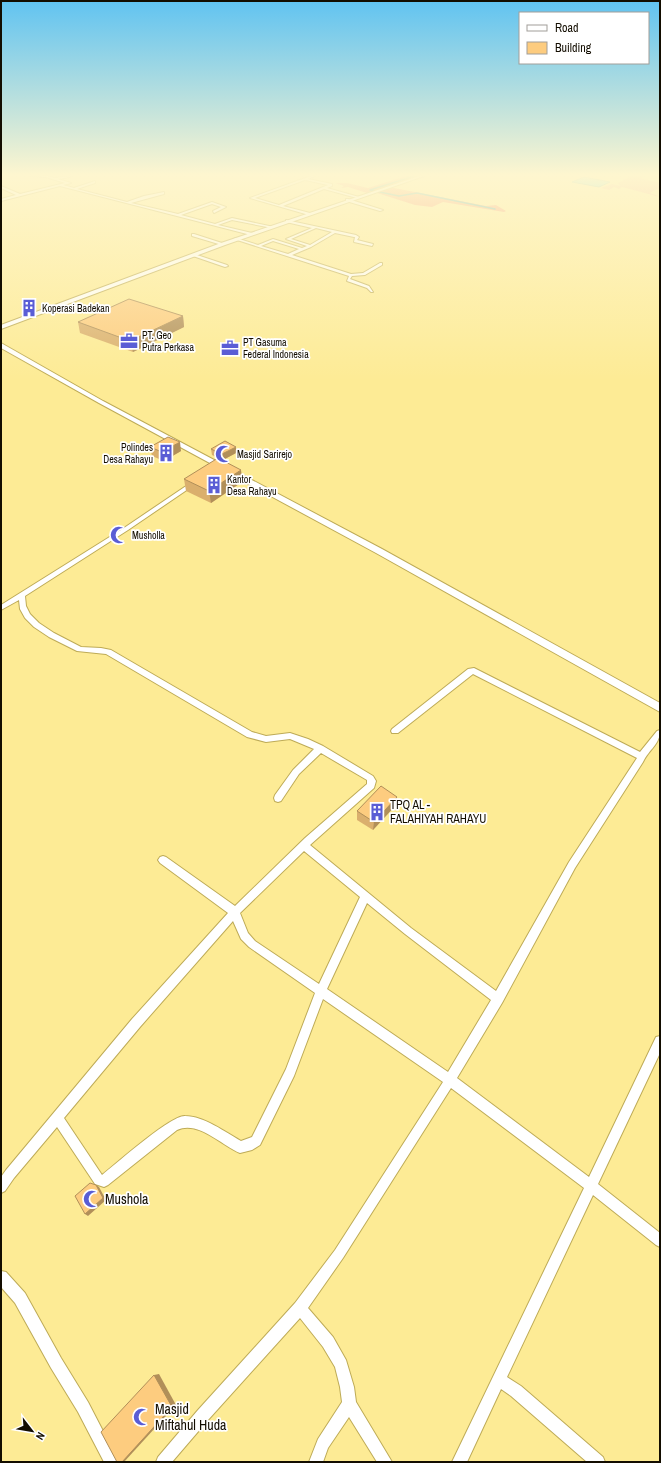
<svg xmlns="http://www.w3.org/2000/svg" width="661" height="1463" font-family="'Archivo Narrow',sans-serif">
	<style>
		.green { fill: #f6a891 }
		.forest { fill: #f78c6c }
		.water { fill: #34daff; stroke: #2a9cb2 }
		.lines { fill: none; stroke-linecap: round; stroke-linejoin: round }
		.stream { stroke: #2a9cb2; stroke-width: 1.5 }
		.street-casing { stroke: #beab57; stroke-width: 2 }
		.secondary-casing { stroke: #beab57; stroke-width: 2 }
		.street { fill: #fff; fill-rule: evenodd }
		.secondary { fill: #fff; fill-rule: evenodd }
		.wall { fill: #daaf6d }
		.shaded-wall { fill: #b18f59 }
		.building { fill: #fdcc7f; stroke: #b18f59 }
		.labels { text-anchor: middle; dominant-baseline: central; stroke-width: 3.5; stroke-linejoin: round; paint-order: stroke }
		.far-poi-label { font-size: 10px; fill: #130d00; stroke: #fff; text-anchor: start }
		.poi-label { font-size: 12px; fill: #130d00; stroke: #fff; text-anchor: start }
		.near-poi-label { font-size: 14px; fill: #130d00; stroke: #fff; text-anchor: start }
	</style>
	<rect width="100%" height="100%" fill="#fdeb95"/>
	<polygon class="green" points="631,176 645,176 640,178 660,183 660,189 655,190 650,193 660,197 622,187 619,189 614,187 609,190 601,188 612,184 620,186 618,183"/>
	<g class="forest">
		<polygon points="406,176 419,176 367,193 348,187 341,188 344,186 335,183 347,183 368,188"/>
		<polygon points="389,187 486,206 496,205 506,211 504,212 443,202 432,207 415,205 374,192"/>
	</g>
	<polygon class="water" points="584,177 610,182 599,187 572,182"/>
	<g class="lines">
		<polyline class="stream" points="414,176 370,190 399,196 417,193 495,209"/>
		<g class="street-casing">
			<g id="street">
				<polygon points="30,176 48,176 55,178 70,176 70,177 58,179 71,183 63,185 74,188 95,181 95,183 77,189 127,202 144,196 164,192 164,194 131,203 178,214 212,202 226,207 214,213 213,211 221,207 212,204 181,215 215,224 232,218 274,227 272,228 232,220 218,225 252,233 251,235 60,186 1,201 1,199 16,195 1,188 1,186 20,194 65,183 46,177"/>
				<path d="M311 176H315L308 179 332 184V186L327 188 359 197 357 198 324 189 283 206 310 213 309 215 250 198ZM305 180 328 185 279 205 255 198Z"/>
				<polygon points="346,199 348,199 383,210 380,211 346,201"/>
				<path d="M286 220 356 235 359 237 357 240 373 244 372 246 354 242 355 237H354L335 233 311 247 292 255 351 274 363 273 380 263H382V265L365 275 352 276 350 279 369 286 373 292H371L367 288 347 281 349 276 234 239 236 238 258 245 273 239 302 248 307 246 286 239 312 228 286 222ZM316 228 332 232 310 245 291 239ZM273 241 299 249 288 254 261 246Z"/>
				<polygon points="192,234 194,234 225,244 222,245 192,236"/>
				<polygon points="194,254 227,265 228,266 225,267 193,256"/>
				<path d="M195 480 197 481V483L128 530 25 596 26 606 30 614 39 623 54 633 81 647 101 648 111 650 252 732 266 736 290 733 308 739 323 746 373 776 376 781 374 788 310 845 411 928 496 991 569 862 637 758 473 674 398 733H392L391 731 392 729 468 669 474 668 640 752 657 731 660 730C660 745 649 749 643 762L575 868 502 1003 457 1078 589 1177 656 1037 660 1036V1053L598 1184 660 1233V1247L656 1245 593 1195 507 1377 521 1386 603 1457 605 1462H587L511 1396 501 1389 467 1462H452L584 1188 451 1088 343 1258 308 1308 333 1337 346 1360 354 1387 356 1402 392 1462H377L349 1417 328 1448 323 1462H309L318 1439 342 1402 340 1387 335 1367 323 1347 300 1318 208 1420 172 1462H156L158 1457 198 1410 295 1303 335 1250 443 1082 323 999 294 1076 260 1145 252 1150 240 1153C221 1145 198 1120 177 1130L108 1185 104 1187 95 1184 57 1127 14 1178 5 1191 1 1193V1177L6 1170 132 1019 228 913 160 863 158 860 160 857 163 856 166 857 235 906 305 838 367 784V780L321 753 299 774 281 801 278 802 275 801 274 798 275 795 293 770 314 749 290 739 266 742 247 737 106 654 77 651 49 637 34 627 25 618 20 609 19 600 1 610V605L124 528ZM304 851 360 897 319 984 255 941 248 933 240 913ZM367 903 405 934 491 1000 448 1072 327 989ZM233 921 241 939 249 947 315 993 286 1069 252 1137 241 1141C225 1132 204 1116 185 1116 171 1115 116 1164 102 1175L64 1118 140 1027Z"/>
				<polygon points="1,1271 6,1272 25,1293 61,1358 88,1402 119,1462 104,1462 78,1412 51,1368 15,1303 1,1287"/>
			</g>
		</g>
		<g class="secondary-casing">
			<g id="secondary">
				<polygon points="419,176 424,176 225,245 1,329 1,325 221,243"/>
				<polygon points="1,343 103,401 382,549 660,703 660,712 376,553 99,403 1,348"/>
			</g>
		</g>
		<use href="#street" class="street"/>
		<use href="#secondary" class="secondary"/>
	</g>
	<g class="wall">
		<polygon points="183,316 184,327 133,352 80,333 78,322"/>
		<polygon points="150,447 181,451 164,461 152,456"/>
		<polygon points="211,449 236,453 223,460 212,455"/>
		<polygon points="241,470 242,482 211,503 186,491 184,479"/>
		<polygon points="397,797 396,805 373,830 357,820 357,811"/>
	</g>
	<g class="shaded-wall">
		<polygon points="183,316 184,327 133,352 130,341"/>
		<polygon points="180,442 181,451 164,461 162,452"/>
		<polygon points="236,447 236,453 223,460 222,454"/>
		<polygon points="241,470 242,482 211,503 209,491"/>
		<polygon points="397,797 396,805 373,830 374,822"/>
		<polygon points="96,1185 99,1187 106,1200 88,1216 85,1214"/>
		<polygon points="159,1374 176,1405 124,1462 122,1462 154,1375"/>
	</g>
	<g class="building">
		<polygon points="129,299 183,316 130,341 78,322"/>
		<polygon points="168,437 180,442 162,452 150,447"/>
		<polygon points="225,441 236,447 222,454 211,449"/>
		<polygon points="218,458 241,470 209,491 184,479"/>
		<polygon points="381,786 397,797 374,822 357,811"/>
		<polygon points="90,1183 96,1185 103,1198 85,1214 75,1196"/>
		<polygon points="154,1375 172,1407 122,1462 117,1462 101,1432"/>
	</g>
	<linearGradient id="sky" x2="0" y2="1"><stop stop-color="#60c3f1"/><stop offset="0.46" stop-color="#fef6cf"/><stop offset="1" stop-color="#fef6cf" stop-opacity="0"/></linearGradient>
	<rect width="661" height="380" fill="url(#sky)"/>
	<defs>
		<g id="building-bare" transform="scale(1.38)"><path d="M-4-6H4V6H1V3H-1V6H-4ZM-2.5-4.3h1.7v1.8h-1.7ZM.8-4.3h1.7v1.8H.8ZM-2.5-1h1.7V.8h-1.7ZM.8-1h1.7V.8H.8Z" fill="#5a5dd5" stroke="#fff" stroke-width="2.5" paint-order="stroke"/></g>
		<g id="office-bare" transform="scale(1.38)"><path d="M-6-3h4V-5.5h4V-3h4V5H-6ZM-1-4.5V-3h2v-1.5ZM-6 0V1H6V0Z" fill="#5a5dd5" stroke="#fff" stroke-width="2.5" paint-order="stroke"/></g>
		<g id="mosque-bare" transform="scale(1.38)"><path d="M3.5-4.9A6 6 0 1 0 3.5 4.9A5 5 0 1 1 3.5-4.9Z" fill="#5a5dd5" stroke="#fff" stroke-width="2.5" paint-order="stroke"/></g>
	</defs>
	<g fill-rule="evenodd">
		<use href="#building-bare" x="29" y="308"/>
		<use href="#office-bare" x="129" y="341"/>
		<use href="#office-bare" x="230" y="348"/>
		<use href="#building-bare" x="166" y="453"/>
		<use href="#mosque-bare" x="224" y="454"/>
		<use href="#building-bare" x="214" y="485"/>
		<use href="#mosque-bare" x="119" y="535"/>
		<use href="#building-bare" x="377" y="812"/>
		<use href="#mosque-bare" x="92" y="1199"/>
		<use href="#mosque-bare" x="142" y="1417"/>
	</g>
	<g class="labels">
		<g class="far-poi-label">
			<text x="42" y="308">Koperasi Badekan</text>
			<text x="142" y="335">PT. Geo<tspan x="142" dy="12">Putra Perkasa</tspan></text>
			<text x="243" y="342">PT Gasuma<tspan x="243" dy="12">Federal Indonesia</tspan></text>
			<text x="153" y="447" text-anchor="end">Polindes<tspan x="153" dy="12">Desa Rahayu</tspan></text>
			<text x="237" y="454">Masjid Sarirejo</text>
			<text x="227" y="479">Kantor<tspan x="227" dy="12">Desa Rahayu</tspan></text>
			<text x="132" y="535">Musholla</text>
		</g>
		<g class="poi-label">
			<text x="390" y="805">TPQ AL -<tspan x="390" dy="14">FALAHIYAH RAHAYU</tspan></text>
		</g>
		<g class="near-poi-label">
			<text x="105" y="1199">Mushola</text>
			<text x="155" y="1409">Masjid<tspan x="155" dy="16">Miftahul Huda</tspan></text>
		</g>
	</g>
	<rect width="661" height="1463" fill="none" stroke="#130d00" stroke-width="4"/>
	<rect x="519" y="12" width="130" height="52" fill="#ffffff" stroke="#a19e99"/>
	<rect x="527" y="25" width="20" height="6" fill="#ffffff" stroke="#a19e99"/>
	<text x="555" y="32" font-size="12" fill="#130d00">Road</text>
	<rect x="527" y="42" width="20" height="12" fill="#fdcc7f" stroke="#a19e99"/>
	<text x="555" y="52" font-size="12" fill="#130d00">Building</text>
	<g transform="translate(32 1431) rotate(121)" stroke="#ffffff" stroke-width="3" paint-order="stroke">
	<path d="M0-3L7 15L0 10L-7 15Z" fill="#130d00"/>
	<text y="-6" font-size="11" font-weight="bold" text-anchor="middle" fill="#130d00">N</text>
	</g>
</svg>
